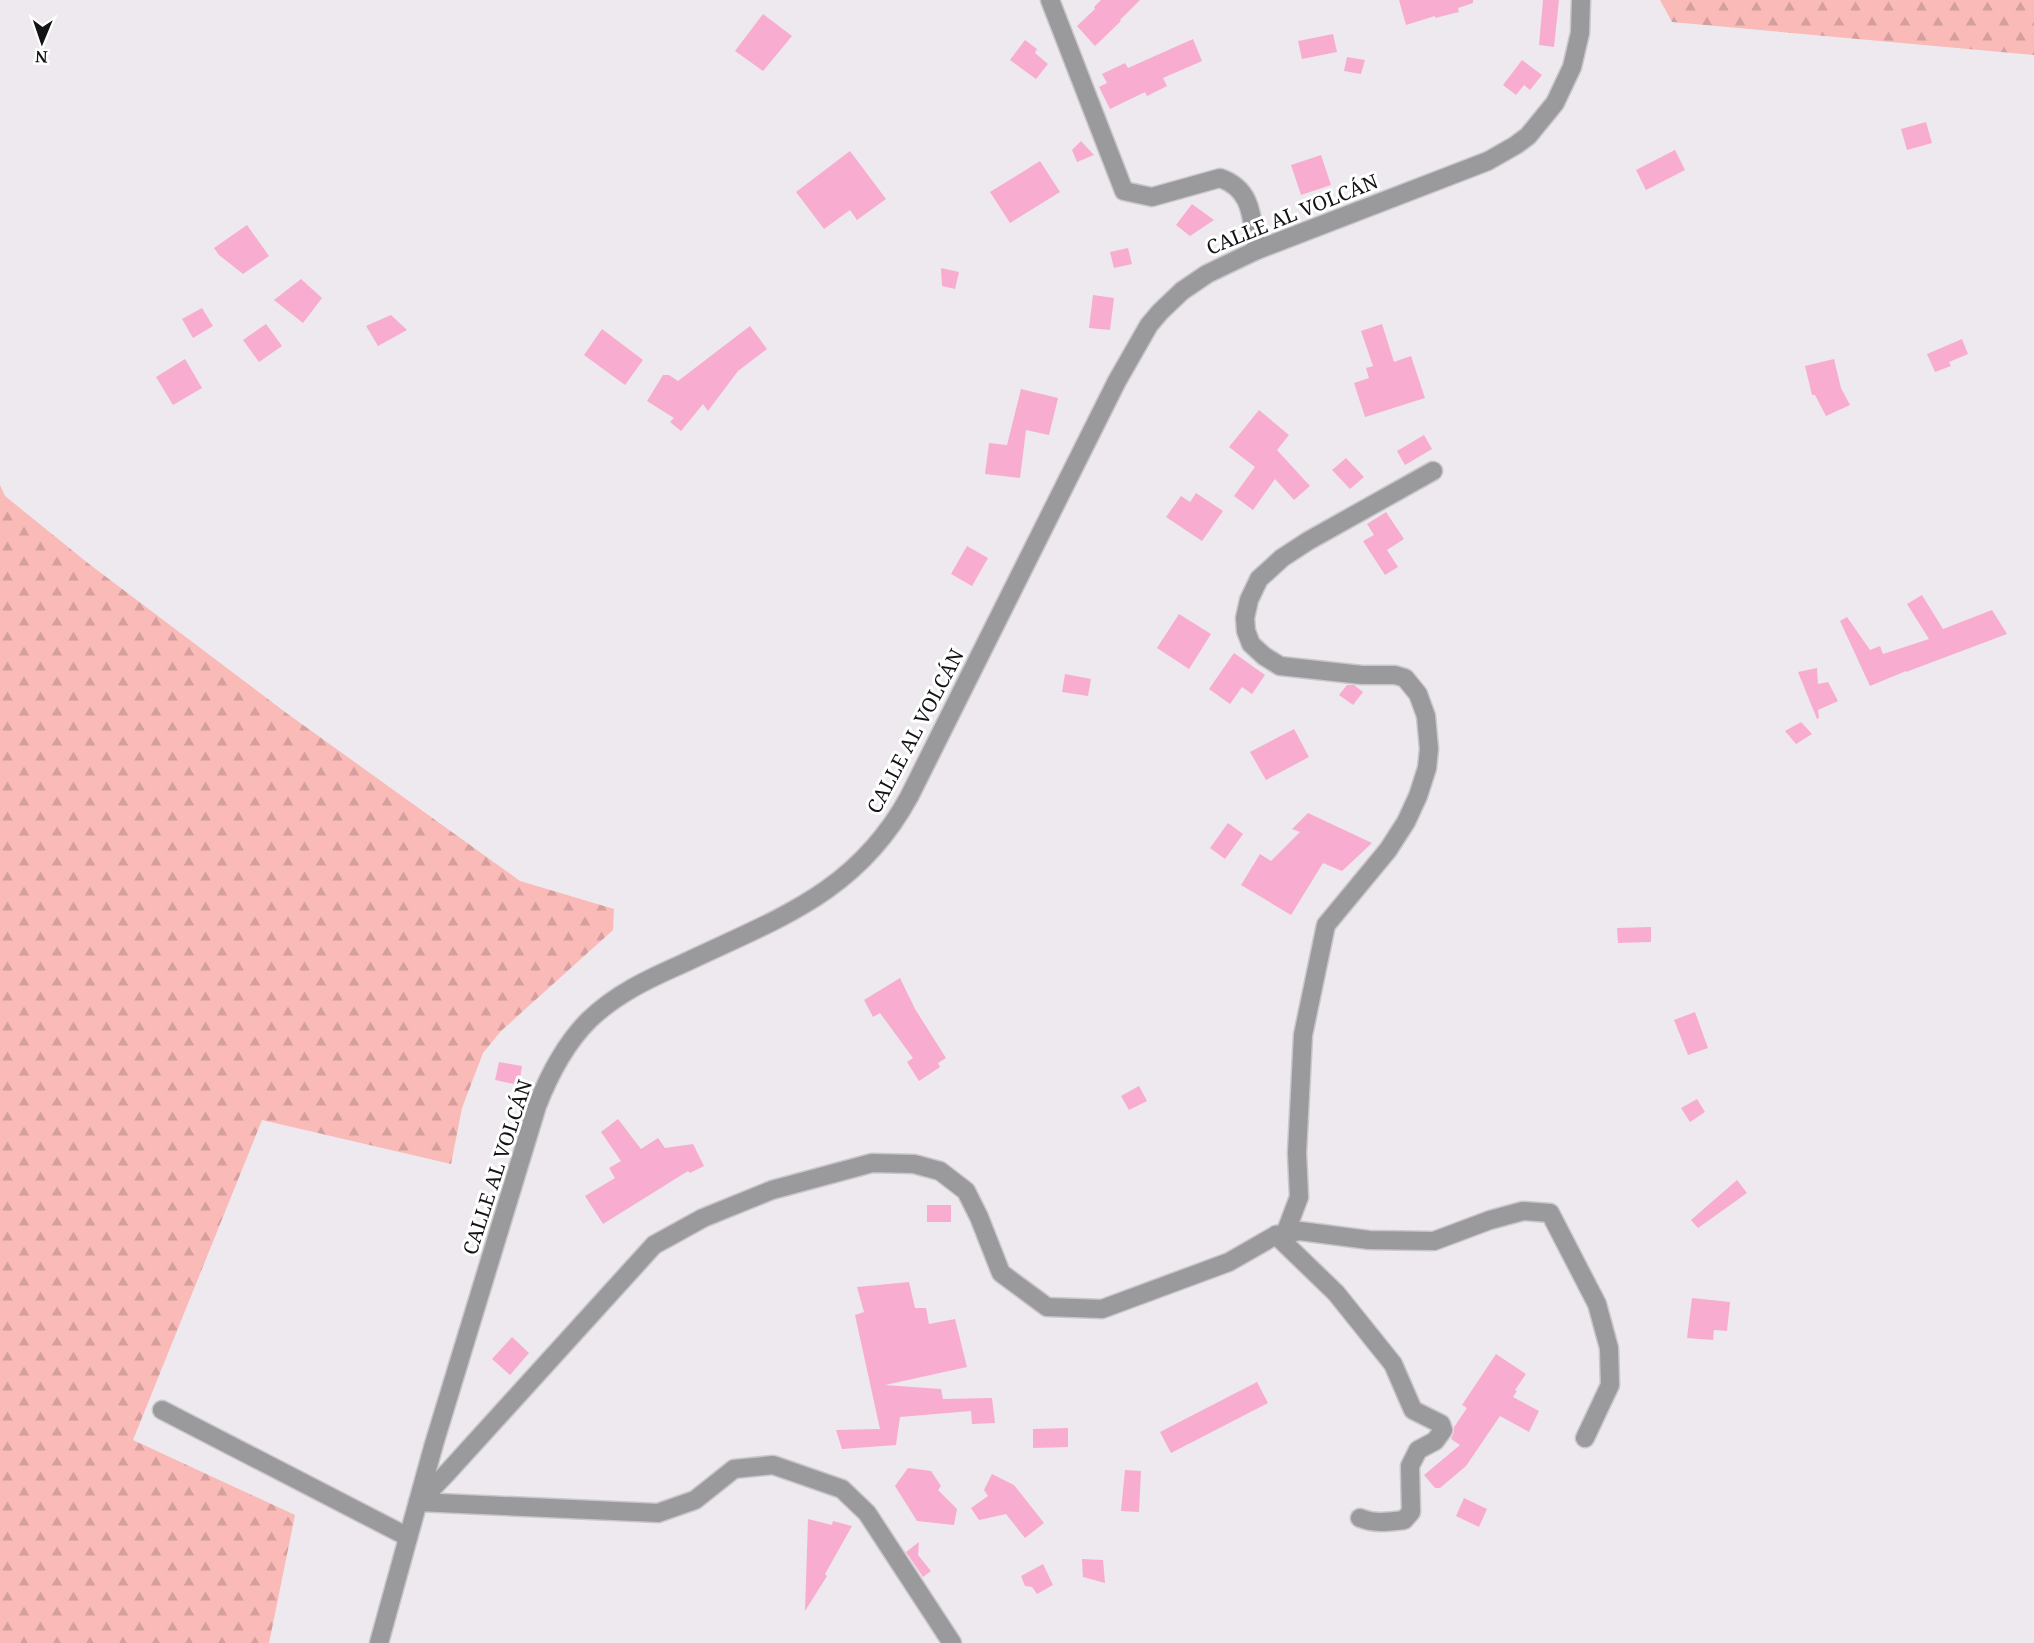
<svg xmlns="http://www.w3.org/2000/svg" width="2034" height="1643" font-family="'Noto Serif',serif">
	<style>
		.forest { fill: url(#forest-firs) }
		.building { fill: #f8add0 }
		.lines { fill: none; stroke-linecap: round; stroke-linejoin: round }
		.minor-casing { stroke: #cac7cb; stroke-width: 21 }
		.minor { stroke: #9a9a9c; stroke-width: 18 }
		.labels { text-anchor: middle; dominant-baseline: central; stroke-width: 6; stroke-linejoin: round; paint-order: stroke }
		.street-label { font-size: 20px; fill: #131214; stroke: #fff }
	</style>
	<defs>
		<pattern id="forest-firs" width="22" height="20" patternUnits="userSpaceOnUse" patternTransform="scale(1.5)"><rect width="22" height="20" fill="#f9bab8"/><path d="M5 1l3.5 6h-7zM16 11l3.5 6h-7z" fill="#d59f9d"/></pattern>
	</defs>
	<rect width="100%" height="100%" fill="#ede9ee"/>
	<g class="forest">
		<polygon points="1660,0 2034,0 2034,55 1672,22"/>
		<polygon points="0,485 5,496 89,564 285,712 520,881 614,909 613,930 501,1031 483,1053 462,1108 451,1164 262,1120 133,1440 295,1515 269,1643 0,1643"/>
	</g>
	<g class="building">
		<polygon points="1101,0 1140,0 1120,20 1121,21 1095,46 1077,26 1095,9 1094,7"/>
		<polygon points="1399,0 1473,0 1473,3 1458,8 1459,12 1435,18 1435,16 1406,25"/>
		<polygon points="1543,0 1559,0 1554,47 1539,45"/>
		<polygon points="763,14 792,36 763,71 735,51"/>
		<polygon points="1333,34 1337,52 1302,59 1298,41"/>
		<polygon points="1193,39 1202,61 1163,78 1167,86 1147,96 1145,92 1110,109 1099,87 1107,83 1102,74 1125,63 1128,68"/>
		<polygon points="1025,40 1037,49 1035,53 1048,64 1036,79 1010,60"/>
		<polygon points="1347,57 1365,60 1361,74 1344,71"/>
		<polygon points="1522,60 1542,75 1530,90 1524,85 1516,95 1503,85"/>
		<polygon points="1926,122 1932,143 1907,150 1901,129"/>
		<polygon points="1081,141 1094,155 1077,162 1072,150"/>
		<polygon points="1675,150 1685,170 1646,190 1636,170"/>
		<polygon points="850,151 886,199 857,220 850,210 824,229 796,192"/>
		<polygon points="1321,155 1331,185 1301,195 1291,165"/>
		<polygon points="1040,161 1060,192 1010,223 990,192"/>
		<polygon points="1192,204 1214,220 1190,236 1176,225"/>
		<polygon points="247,225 269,256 243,274 219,255 214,248"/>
		<polygon points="1128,248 1132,264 1114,268 1110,252"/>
		<polygon points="941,268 959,272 955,289 942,286"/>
		<polygon points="301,279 322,298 303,323 274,300"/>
		<polygon points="1093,295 1114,298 1110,330 1089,328"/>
		<polygon points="202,308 213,326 193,338 182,319"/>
		<polygon points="391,315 407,330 378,346 366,326"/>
		<polygon points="266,324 282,346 259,362 243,340"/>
		<polygon points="1382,324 1394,362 1411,356 1425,398 1365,417 1354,383 1369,378 1366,368 1373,366 1361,331"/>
		<polygon points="750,326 767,349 738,371 708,411 703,404 681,431 670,422 674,418 647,401 663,375 669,375 678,381"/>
		<polygon points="602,329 643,360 625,385 584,355"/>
		<polygon points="1962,339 1968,354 1949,362 1951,366 1935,372 1927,354"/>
		<polygon points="185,359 202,388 173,405 156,377"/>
		<polygon points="1834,359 1841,388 1850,405 1826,416 1815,395 1812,395 1805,366"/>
		<polygon points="1021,389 1058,398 1049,435 1026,430 1020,478 985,474 989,443 1007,445"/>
		<polygon points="1259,410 1289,435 1277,450 1310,486 1294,500 1275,479 1253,510 1234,496 1255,467 1229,447"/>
		<polygon points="1424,435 1432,449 1405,465 1397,451"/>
		<polygon points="1346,458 1364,477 1350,489 1332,470"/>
		<polygon points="1196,493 1223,511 1202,541 1166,517 1181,496 1190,502"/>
		<polygon points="1386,512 1404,539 1387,550 1398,567 1385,575 1363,541 1374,535 1367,524"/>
		<polygon points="967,546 988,558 972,586 951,574"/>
		<polygon points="1922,595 1943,629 1992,610 2007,634 1906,672 1906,671 1870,686 1840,621 1847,617 1870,650 1880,646 1883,654 1929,639 1907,604"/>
		<polygon points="1179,614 1211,634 1189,669 1157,648"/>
		<polygon points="1234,653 1265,675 1252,694 1242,687 1230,704 1209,689"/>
		<polygon points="1817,668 1818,684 1828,682 1838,701 1818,710 1819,718 1817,719 1798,672"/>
		<polygon points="1065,674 1091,679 1088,696 1062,692"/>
		<polygon points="1347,685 1354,685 1363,692 1353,705 1339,695"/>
		<polygon points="1801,722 1812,734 1796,744 1785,731"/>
		<polygon points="1294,729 1309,757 1266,780 1250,752"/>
		<polygon points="1308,813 1372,843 1342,871 1323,863 1291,915 1241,885 1260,854 1271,861 1300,832 1292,829"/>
		<polygon points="1228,823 1243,834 1225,859 1210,848"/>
		<polygon points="1651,927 1651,942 1618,943 1617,928"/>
		<polygon points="900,978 915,1009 946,1058 938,1063 940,1067 919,1081 907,1062 913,1058 880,1013 873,1017 864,1000"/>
		<polygon points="1695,1012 1708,1048 1688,1055 1674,1020"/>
		<polygon points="499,1062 522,1066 519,1085 495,1080"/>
		<polygon points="1139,1086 1147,1101 1129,1110 1121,1096"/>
		<polygon points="1697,1099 1705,1112 1690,1122 1681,1108"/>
		<polygon points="618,1119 641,1149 658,1138 665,1148 693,1144 704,1166 690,1173 688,1171 603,1224 585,1196 615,1178 609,1168 621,1161 601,1132"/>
		<polygon points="1737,1180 1747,1193 1698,1228 1691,1220"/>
		<rect x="927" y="1205" width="24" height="17"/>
		<polygon points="909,1282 915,1308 926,1308 929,1324 955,1319 967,1367 885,1385 941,1389 943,1399 992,1398 995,1423 972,1424 971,1411 900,1417 896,1445 842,1449 836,1430 880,1429 855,1315 864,1312 857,1287"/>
		<polygon points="1692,1298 1730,1302 1727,1331 1714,1330 1713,1340 1687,1338"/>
		<polygon points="512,1337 529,1353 510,1375 492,1359"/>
		<polygon points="1496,1354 1526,1374 1515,1390 1517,1391 1513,1397 1539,1411 1529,1432 1500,1416 1466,1466 1440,1488 1435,1488 1424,1475 1460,1445 1451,1439 1454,1432 1454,1427 1467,1408 1462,1405"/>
		<polygon points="1257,1382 1268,1403 1171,1453 1160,1432"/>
		<polygon points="1068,1428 1068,1447 1033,1448 1033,1429"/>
		<polygon points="908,1468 931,1471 941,1486 938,1490 957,1509 954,1525 917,1521 895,1486"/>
		<polygon points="1125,1470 1141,1471 1139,1512 1121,1511"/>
		<polygon points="992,1474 1014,1485 1044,1523 1025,1538 1006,1514 979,1520 971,1508 988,1496 984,1490"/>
		<polygon points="1464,1498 1487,1509 1479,1527 1456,1516"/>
		<polygon points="808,1519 832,1525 833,1521 852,1526 825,1574 827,1576 805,1611"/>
		<polygon points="919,1542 918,1555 931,1571 923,1577 906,1552"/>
		<polygon points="1082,1559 1103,1560 1105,1583 1083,1577"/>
		<polygon points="1043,1564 1053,1585 1037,1594 1032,1587 1025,1586 1021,1576"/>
	</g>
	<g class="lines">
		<g class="minor-casing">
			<g id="minor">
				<path d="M1050 0 1124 191 1152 197 1220 178C1254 190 1251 219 1257 250"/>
				<polyline points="1285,1234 1299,1197 1297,1153 1303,1035 1326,925 1388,850 1406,822 1418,796 1427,768 1429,749 1426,716 1418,694 1405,678 1395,675 1362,675 1280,666 1264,656 1251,644 1246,631 1245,618 1249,600 1259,579 1282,558 1308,541 1433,471"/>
				<path d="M1276 1235 1336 1293 1393 1364 1413 1410 1441 1424 1443 1430 1435 1441 1418 1450 1410 1466 1411 1512 1404 1520C1388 1522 1375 1524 1360 1518"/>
				<polyline points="162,1410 408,1537"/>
				<polyline points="420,1501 447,1473 654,1245 703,1218 772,1190 872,1163 914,1164 940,1171 966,1191 979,1217 1001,1273 1047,1307 1102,1309 1229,1262 1276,1235 1300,1231 1369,1240 1434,1241 1490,1220 1523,1211 1550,1213 1597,1304 1609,1348 1610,1385 1585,1438"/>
				<polyline points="418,1502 658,1513 695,1500 734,1469 773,1465 842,1489 867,1513 952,1643"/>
				<path d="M379 1643 434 1444 537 1106C549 1075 565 1044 589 1020 616 994 648 979 682 964 776 919 856 894 909 797L1117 381 1149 325 1160 312 1182 291 1207 274 1257 250 1488 161 1516 145 1528 136 1555 103 1572 67 1580 33 1581 0"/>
			</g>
		</g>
		<use href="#minor" class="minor"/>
	</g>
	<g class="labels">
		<g class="street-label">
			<text transform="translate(1292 214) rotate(-22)">CALLE AL VOLCÁN</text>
			<text transform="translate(915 731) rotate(-62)">CALLE AL VOLCÁN</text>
			<text transform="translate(497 1167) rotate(-72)">CALLE AL VOLCÁN</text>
		</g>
	</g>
	<g transform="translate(42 42) rotate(182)" stroke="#ffffff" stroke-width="4.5" paint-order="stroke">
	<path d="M0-4.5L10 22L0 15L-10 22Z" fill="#131214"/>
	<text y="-9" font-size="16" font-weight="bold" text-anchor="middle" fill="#131214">N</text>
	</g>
</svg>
